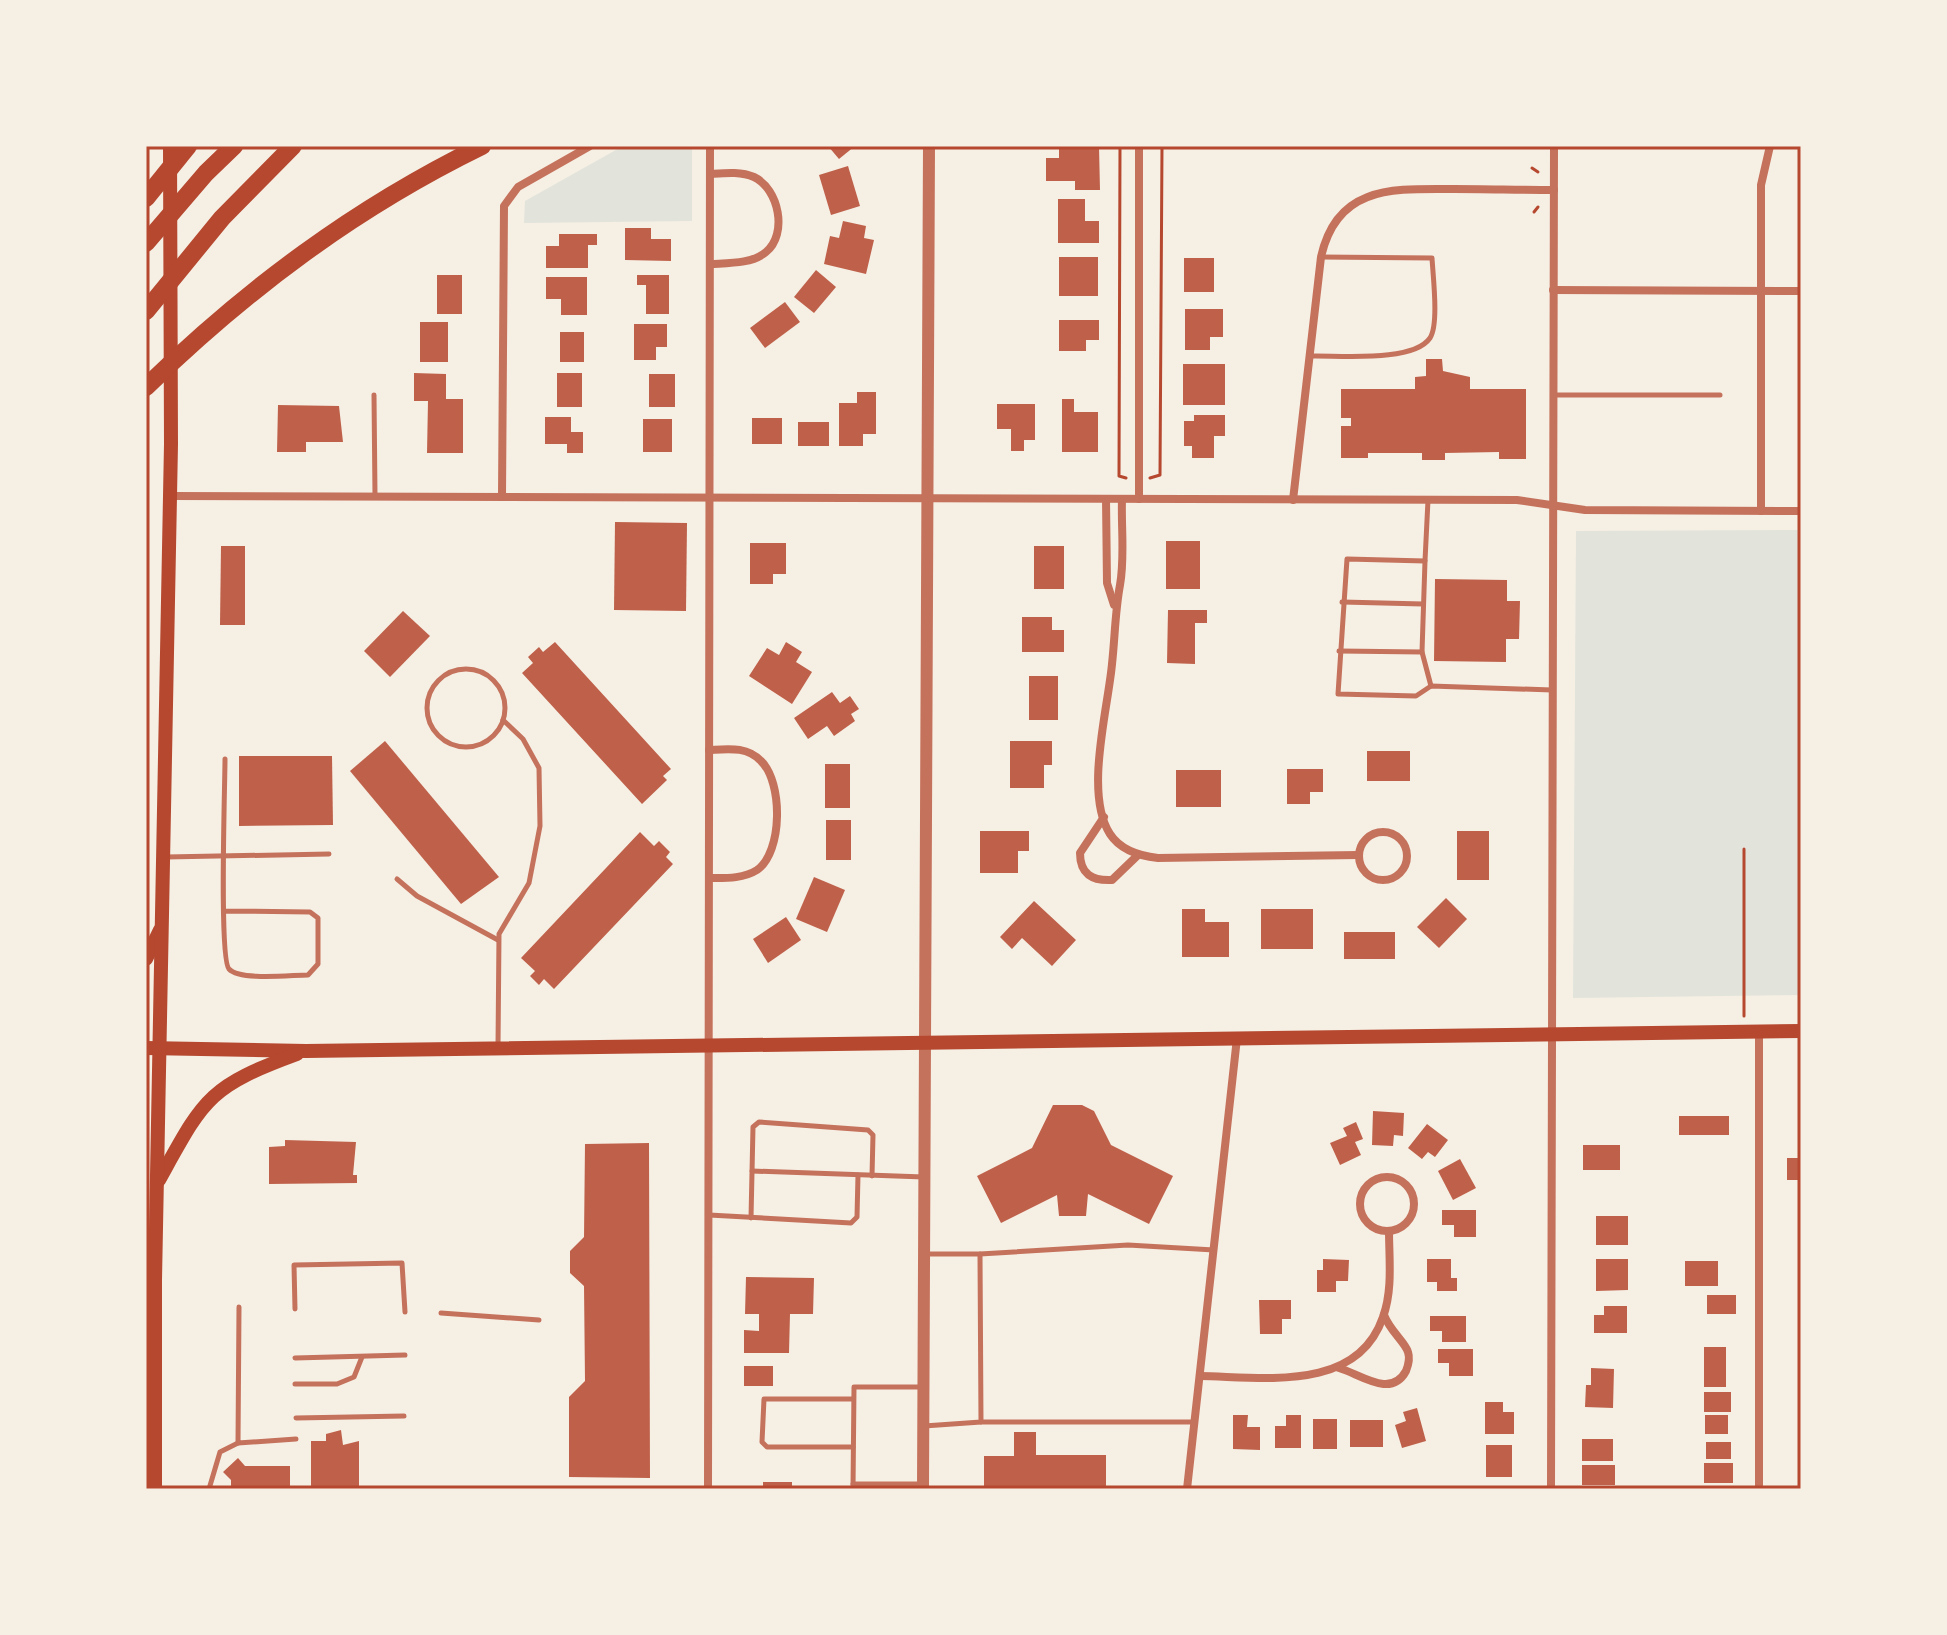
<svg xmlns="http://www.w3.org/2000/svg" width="1947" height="1635" font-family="Jost,sans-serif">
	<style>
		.green { fill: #e2e4dc }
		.building { fill: #bf614a }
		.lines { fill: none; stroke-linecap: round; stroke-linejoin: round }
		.path { stroke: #b5482f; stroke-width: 3 }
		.service { stroke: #c5725c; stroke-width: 5 }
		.minor { stroke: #c5725c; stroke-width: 8 }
		.tertiary { stroke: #c5725c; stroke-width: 12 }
		.secondary { stroke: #b5482f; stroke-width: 14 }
		.motorway { stroke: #b5482f; stroke-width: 18 }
		.neatline { fill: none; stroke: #b5482f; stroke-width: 3 }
	</style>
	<rect width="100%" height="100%" fill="#f6efe4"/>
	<g class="green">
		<polygon points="623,146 692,146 692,221 524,223 525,201"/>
		<polygon points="1801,530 1801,995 1573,998 1576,531"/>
	</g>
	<g class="building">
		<polygon points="828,146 855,146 839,159"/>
		<polygon points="1099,146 1100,190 1075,190 1075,181 1046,181 1046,158 1059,158 1059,147"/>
		<polygon points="848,166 860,206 831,215 819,175"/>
		<polygon points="1058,199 1085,199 1085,221 1099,221 1099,243 1058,243"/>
		<polygon points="843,221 866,226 864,238 874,240 866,274 824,264 830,236 839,238"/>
		<polygon points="625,228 651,228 651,239 671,239 671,261 625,260"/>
		<polygon points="559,234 597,234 597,245 588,245 588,268 546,268 546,246 559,246"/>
		<rect x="1059" y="257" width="39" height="39"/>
		<rect x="1184" y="258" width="30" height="34"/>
		<polygon points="816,270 836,287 814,313 794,297"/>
		<rect x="437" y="275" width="25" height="39"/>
		<polygon points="637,275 669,275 669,314 646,314 646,285 637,285"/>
		<polygon points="546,277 587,277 587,315 561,315 561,299 546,299"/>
		<polygon points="785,302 800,322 765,348 750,328"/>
		<polygon points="1185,309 1223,309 1223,337 1210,337 1210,350 1185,350"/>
		<polygon points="1059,320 1099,320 1099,340 1086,340 1086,351 1059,351"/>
		<rect x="420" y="322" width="28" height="40"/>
		<polygon points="634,324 667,324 667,347 656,347 656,360 634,360"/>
		<rect x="560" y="332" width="24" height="30"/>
		<polygon points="1426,359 1442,359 1443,371 1470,377 1470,389 1526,389 1526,459 1499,459 1499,452 1445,453 1445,460 1422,460 1422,453 1368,453 1368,458 1341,458 1341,426 1351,426 1351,418 1341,418 1341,389 1415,389 1415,377 1426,376"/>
		<rect x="1183" y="364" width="42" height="41"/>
		<polygon points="414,373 446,374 446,399 463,399 463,453 427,453 428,401 414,401"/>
		<rect x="557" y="373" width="25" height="34"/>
		<rect x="649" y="374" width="26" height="33"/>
		<polygon points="857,392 876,392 876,434 863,434 863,446 839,446 839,403 857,403"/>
		<polygon points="1062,399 1074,399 1074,412 1098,412 1098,452 1062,452"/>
		<polygon points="997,404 1035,404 1035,440 1024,440 1024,451 1011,451 1011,429 997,429"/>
		<polygon points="278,405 339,406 343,442 306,442 306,452 277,452"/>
		<polygon points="1194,415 1225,415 1225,436 1214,436 1214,458 1192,458 1192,446 1184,446 1184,421 1194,421"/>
		<polygon points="545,417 571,417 571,432 583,432 583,453 567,453 567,444 545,444"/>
		<rect x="752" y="418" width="30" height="26"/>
		<rect x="643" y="419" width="29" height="33"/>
		<rect x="798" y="422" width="31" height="24"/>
		<polygon points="615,522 687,523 686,611 614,610"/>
		<rect x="1166" y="541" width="34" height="48"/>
		<polygon points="750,543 786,543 786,574 773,574 773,584 750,584"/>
		<polygon points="221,546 245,546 245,625 220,625"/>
		<rect x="1034" y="546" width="30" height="43"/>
		<polygon points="1435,579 1507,580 1507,601 1520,601 1519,639 1506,639 1506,662 1434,661"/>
		<polygon points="1168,610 1207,610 1207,623 1195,623 1195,664 1167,663"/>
		<polygon points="403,611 430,636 390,677 364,651"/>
		<polygon points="1022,617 1052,617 1052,630 1064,630 1064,652 1022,652"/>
		<polygon points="555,642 671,769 663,776 667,780 642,804 522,673 533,663 528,657 539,647 543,652"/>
		<polygon points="786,642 802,652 796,662 812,672 792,704 749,676 767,648 779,655"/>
		<rect x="1029" y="676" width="29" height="44"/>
		<polygon points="832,692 840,703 850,696 859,709 851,714 855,721 834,736 827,726 808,739 794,718"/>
		<polygon points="385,741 499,877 461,904 350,771"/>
		<polygon points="1010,741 1052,741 1052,765 1044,765 1044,788 1010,788"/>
		<rect x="1367" y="751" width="43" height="30"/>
		<polygon points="239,756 332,756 333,825 239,826"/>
		<rect x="825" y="764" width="25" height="44"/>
		<polygon points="1287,769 1323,769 1323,792 1310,792 1310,804 1287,804"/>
		<rect x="1176" y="770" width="45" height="37"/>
		<rect x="826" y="820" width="25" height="40"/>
		<polygon points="980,831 1029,831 1029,851 1018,851 1018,873 980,873"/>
		<rect x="1457" y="831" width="32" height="49"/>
		<polygon points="640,832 654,846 659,841 670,852 666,857 673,864 554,989 544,979 539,985 530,976 535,971 521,958"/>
		<polygon points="814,877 845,890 827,932 796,919"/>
		<polygon points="1446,898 1467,919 1439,948 1417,927"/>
		<polygon points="1034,901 1076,940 1052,966 1022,938 1012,949 1000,937"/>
		<polygon points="1182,909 1205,909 1205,922 1229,922 1229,957 1182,957"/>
		<rect x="1261" y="909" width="52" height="40"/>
		<polygon points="786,917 801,940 768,963 753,939"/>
		<rect x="1344" y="932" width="51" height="27"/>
		<polygon points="1053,1105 1082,1105 1094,1111 1111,1145 1173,1176 1149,1224 1088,1194 1086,1216 1059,1216 1057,1195 1001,1223 977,1176 1032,1148"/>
		<polygon points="1373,1111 1404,1113 1403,1136 1394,1135 1393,1146 1372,1145"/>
		<rect x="1679" y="1116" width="50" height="19"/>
		<polygon points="1356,1122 1363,1139 1355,1142 1361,1155 1340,1165 1330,1143 1347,1136 1343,1128"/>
		<polygon points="1427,1124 1448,1140 1435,1157 1428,1152 1422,1159 1408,1148"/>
		<polygon points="285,1140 356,1142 353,1175 357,1175 357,1183 269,1184 269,1147 285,1146"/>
		<polygon points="649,1143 650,1478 569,1477 569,1397 585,1381 584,1286 570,1273 570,1251 584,1237 585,1144"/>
		<rect x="1583" y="1145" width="37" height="25"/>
		<rect x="1787" y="1158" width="14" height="22"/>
		<polygon points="1460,1159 1476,1188 1453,1200 1438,1171"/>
		<polygon points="1442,1210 1476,1210 1476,1237 1454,1237 1454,1225 1442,1225"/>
		<rect x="1596" y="1216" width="32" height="29"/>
		<polygon points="1323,1259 1349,1260 1348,1281 1336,1281 1336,1292 1317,1292 1317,1270 1323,1270"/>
		<polygon points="1427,1259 1451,1259 1451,1278 1457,1278 1457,1291 1437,1291 1437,1282 1427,1282"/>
		<polygon points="1596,1259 1628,1259 1628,1290 1596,1291"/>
		<rect x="1685" y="1261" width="33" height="25"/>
		<polygon points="746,1277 814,1278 813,1314 790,1314 789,1353 744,1353 744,1330 759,1331 759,1314 745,1314"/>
		<rect x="1707" y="1295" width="29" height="19"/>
		<polygon points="1259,1300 1291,1300 1291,1319 1282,1319 1282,1334 1260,1334"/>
		<polygon points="1604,1306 1627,1306 1627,1333 1594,1333 1594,1315 1604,1315"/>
		<polygon points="1430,1316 1466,1316 1466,1342 1442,1342 1442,1331 1430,1331"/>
		<rect x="1704" y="1347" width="22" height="40"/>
		<polygon points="1438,1349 1473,1349 1473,1376 1449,1376 1449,1363 1438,1363"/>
		<rect x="744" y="1366" width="29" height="20"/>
		<polygon points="1591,1368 1614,1369 1613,1408 1585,1407 1586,1385 1591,1385"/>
		<rect x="1704" y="1392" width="27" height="20"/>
		<polygon points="1485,1402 1503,1402 1503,1412 1514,1412 1514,1434 1485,1434"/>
		<polygon points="1417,1408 1426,1441 1402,1448 1395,1425 1406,1421 1403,1412"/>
		<polygon points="1233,1415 1248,1415 1247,1427 1260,1427 1260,1450 1233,1449"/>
		<polygon points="1286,1415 1301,1415 1301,1448 1275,1448 1275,1426 1286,1426"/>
		<rect x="1705" y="1415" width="23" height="19"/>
		<rect x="1313" y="1419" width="24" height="30"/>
		<rect x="1350" y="1420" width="33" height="27"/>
		<polygon points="341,1430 343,1445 359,1441 359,1489 311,1489 311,1441 326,1441 326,1434"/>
		<polygon points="1014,1432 1036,1432 1036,1455 1106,1455 1106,1489 984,1489 984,1456 1014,1456"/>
		<rect x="1582" y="1439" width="31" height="22"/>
		<rect x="1706" y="1442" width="25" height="17"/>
		<rect x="1486" y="1445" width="26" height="32"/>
		<polygon points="238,1458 245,1466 290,1466 290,1489 231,1489 231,1480 223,1472"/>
		<rect x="1704" y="1463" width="29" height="20"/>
		<rect x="1582" y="1465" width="33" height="20"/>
		<rect x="763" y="1482" width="29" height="7"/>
	</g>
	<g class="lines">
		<g class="path">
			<polyline points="1120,146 1119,476 1126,478"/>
			<polyline points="1532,168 1538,172"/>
			<polyline points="1534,212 1538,207"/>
			<polyline points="1150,478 1160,475 1162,146"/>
			<polyline points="1744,849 1744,1016"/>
		</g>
		<g class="service">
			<path d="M1310 356C1338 355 1413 363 1430 338 1439 325 1433 276 1432 258L1321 257"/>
			<polyline points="374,395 375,496"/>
			<polyline points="1554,395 1720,395"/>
			<polyline points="1428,500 1425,561 1347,559 1338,694 1416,696 1431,686 1552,690"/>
			<polyline points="1425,561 1422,652 1431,686"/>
			<polyline points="1342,602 1423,604"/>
			<polyline points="1339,651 1422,652"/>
			<circle cx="466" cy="708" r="39"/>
			<polyline points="166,857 329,854"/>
			<polyline points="397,879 417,896 498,940"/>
			<path d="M224 911 310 912 318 918V964L308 975C291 975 240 981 229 969 219 958 225 786 225 759"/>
			<polyline points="498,1047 499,934 529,883 540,826 539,768 523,739 503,720"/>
			<polyline points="752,1171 924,1177"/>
			<polyline points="709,1215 851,1223 857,1217 858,1175"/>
			<polyline points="751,1218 753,1127 759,1122 868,1130 873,1135 872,1176"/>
			<polyline points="924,1254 980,1254 981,1422 924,1426"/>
			<polyline points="980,1254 1128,1245 1214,1250"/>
			<polyline points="239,1307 238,1443 296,1439"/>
			<polyline points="295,1309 294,1265 402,1263 405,1312"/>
			<polyline points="441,1313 539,1320"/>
			<polyline points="295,1358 405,1355"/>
			<polyline points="295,1384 337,1384 354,1377 362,1357"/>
			<polyline points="296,1418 404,1416"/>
			<polyline points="981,1422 1195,1422"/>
			<polyline points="853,1447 767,1447 762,1442 764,1399 853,1399"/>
			<polyline points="853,1484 923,1484"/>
			<polyline points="209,1489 220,1452 238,1443"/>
			<polyline points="853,1489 854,1387 923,1387"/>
		</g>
		<g class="minor">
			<path d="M710 174C724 173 741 171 754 177 779 189 788 234 766 252 752 264 728 263 711 264"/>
			<polyline points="1553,290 1801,291"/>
			<polyline points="171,496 1517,500 1585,510 1801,511"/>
			<polyline points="502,496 504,206 518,187 590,146"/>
			<polyline points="1106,499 1107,583 1114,605"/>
			<path d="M1122 499C1121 527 1125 558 1120 585 1115 612 1115 637 1112 664 1108 709 1084 794 1110 834 1121 851 1140 856 1158 858L1358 855"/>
			<polyline points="1139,499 1139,146"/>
			<path d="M1293 500 1321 257C1337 184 1395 189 1454 189 1487 189 1520 190 1554 190"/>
			<polyline points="1761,511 1761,185 1770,146"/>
			<path d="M1104 817 1080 853C1080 874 1092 881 1112 880L1138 855"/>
			<circle cx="1383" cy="856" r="24"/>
			<path d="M709 878C725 878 743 879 757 870 783 852 783 782 761 761 747 746 728 749 709 750"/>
			<circle cx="1387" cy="1204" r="27"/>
			<path d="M1339 1368C1360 1374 1391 1399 1406 1371 1408 1366 1410 1358 1408 1352 1405 1342 1390 1331 1384 1315"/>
			<path d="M1200 1376C1263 1377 1357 1393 1383 1317 1393 1290 1389 1258 1389 1231"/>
			<polyline points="708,1489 710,146"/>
			<polyline points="1187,1489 1237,1038"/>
			<polyline points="1551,1489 1554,146"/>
			<polyline points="1759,1489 1759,1031"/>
		</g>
		<polyline class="tertiary" points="923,1489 929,146"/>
		<g class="secondary">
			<polyline points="146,959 160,930"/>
			<polyline points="146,1048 306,1051 1801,1031"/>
			<path d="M159 1180C204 1099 207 1087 297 1054"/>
			<polyline points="155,1489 155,1280 171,444 170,146"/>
		</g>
		<g class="motorway">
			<polyline points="146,198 188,146"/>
			<polyline points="146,243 206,173 234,146"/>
			<polyline points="146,311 222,218 293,146"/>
			<path d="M146 387C247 289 355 208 482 146"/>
		</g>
	</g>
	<rect width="1947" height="1635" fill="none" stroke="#f6efe4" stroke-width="296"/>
	<rect x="148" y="148" width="1651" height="1339" class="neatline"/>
</svg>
